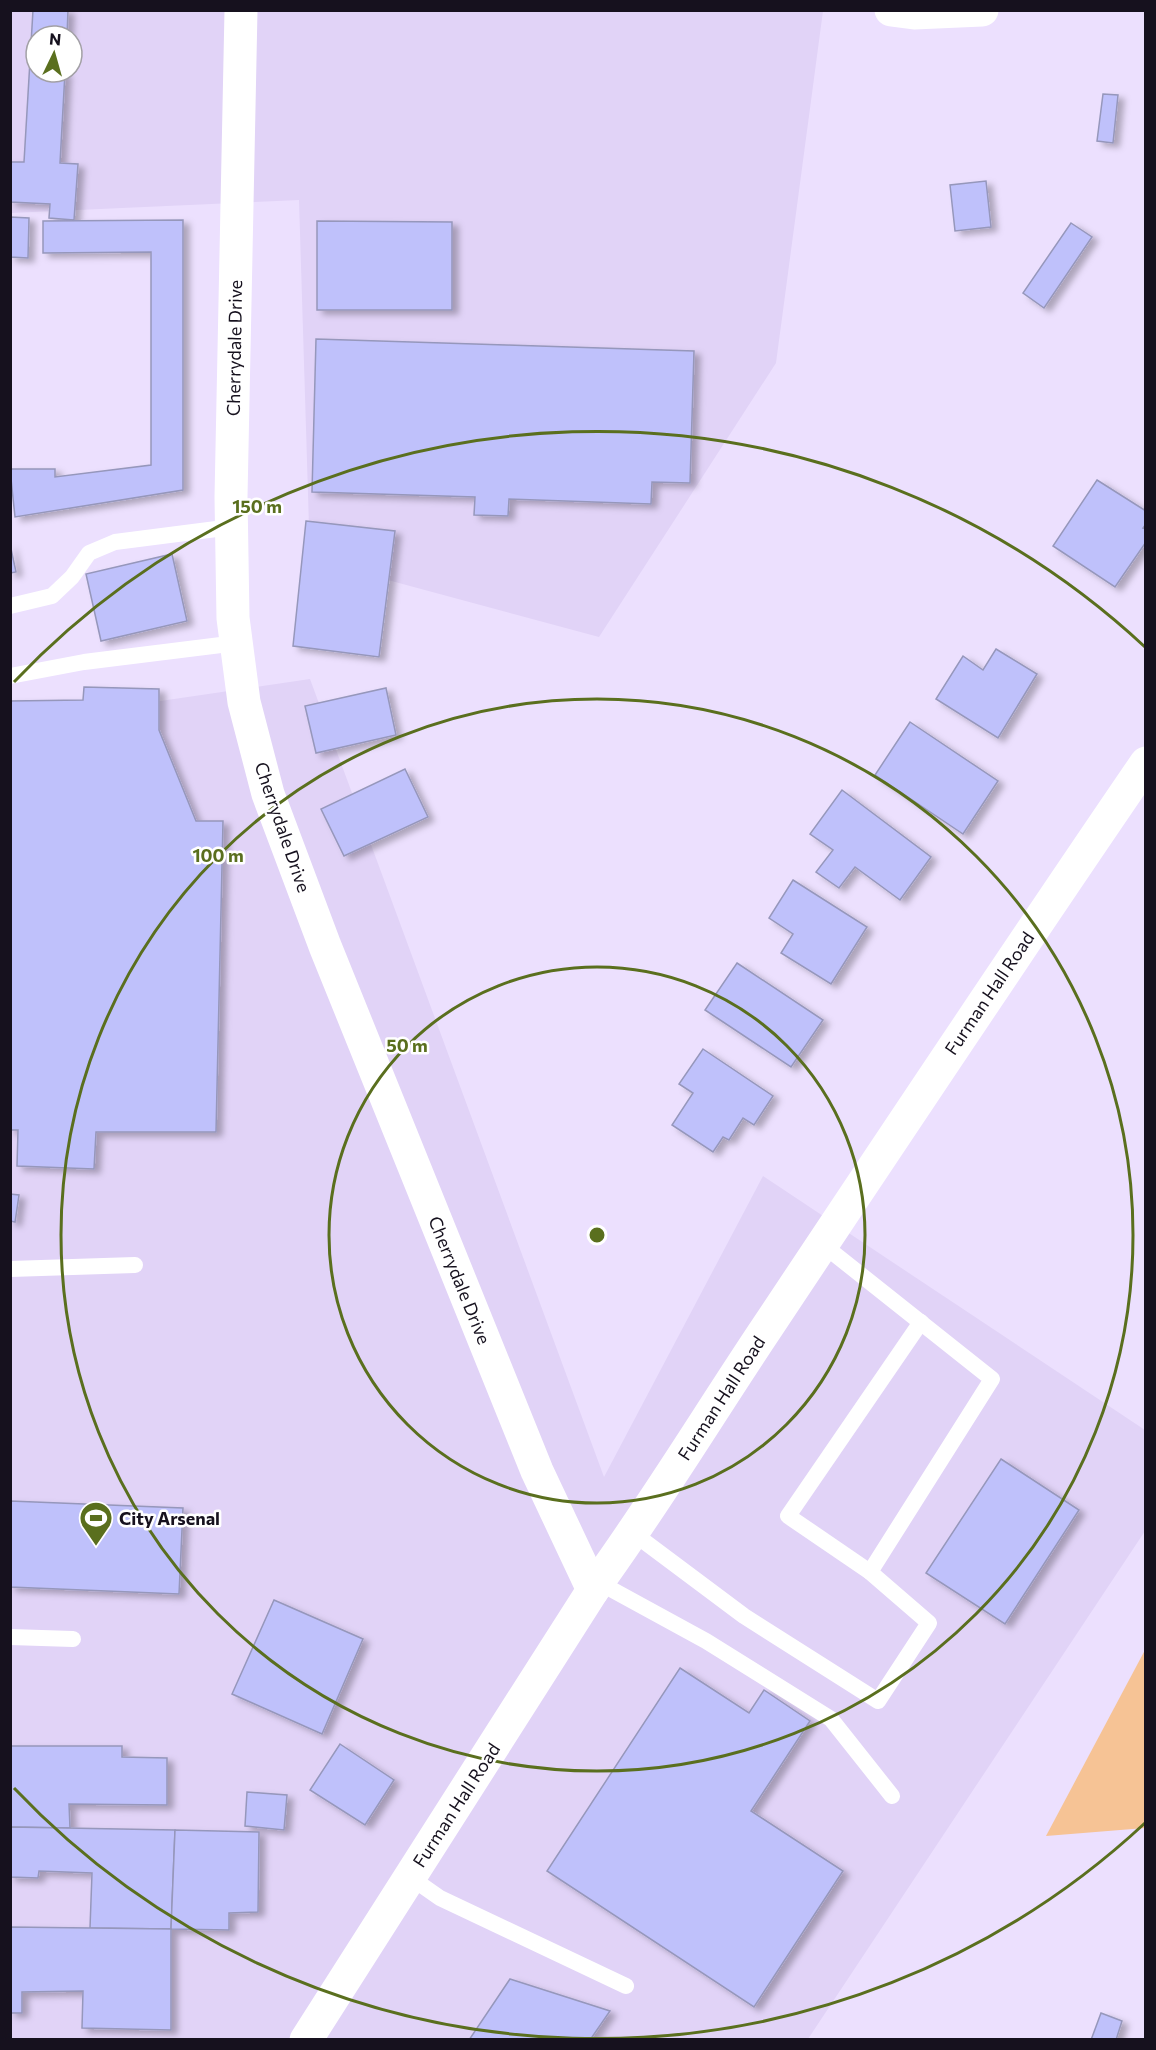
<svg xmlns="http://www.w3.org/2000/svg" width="1156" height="2050" font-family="Commissioner,sans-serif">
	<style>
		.built { fill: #e1d3f7; fill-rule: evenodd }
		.green { fill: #f6c395 }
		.building { fill: #bfc1fb; stroke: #9697bb; stroke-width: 1.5; filter: url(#shadow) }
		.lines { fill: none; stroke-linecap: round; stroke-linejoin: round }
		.service { stroke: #fff; stroke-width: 16 }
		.minor { stroke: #fff; stroke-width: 33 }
		.ring { fill: none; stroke: #5a6f1e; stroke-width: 3 }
		.labels { text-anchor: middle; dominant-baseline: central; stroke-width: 5; stroke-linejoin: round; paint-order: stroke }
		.street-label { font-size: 18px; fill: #16111e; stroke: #fff }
		.poi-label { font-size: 18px; font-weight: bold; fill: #16111e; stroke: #fff; text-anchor: start }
		.centre { fill: #5a6f1e; stroke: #fff; stroke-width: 3 }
		.ring-label { font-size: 18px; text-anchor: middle; font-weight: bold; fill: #5a6f1e; stroke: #fff; stroke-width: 5; stroke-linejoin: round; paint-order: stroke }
	</style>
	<defs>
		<filter id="shadow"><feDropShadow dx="6" dy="4" stdDeviation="3" flood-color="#0004"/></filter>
	</defs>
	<rect width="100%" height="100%" fill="#ece0fe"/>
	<g class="built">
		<path d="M10 11H823L776 363 599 637 310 559 299 200 11 213ZM36 36H72V72H36Z"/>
		<polygon points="310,679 604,1477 763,1176 1145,1430 1145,1531 808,2039 11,2039 10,723"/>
	</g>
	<polygon class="green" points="1145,1650 1145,1828 1046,1836"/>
	<g class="building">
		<polygon points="33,10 68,10 67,36 36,36 36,72 65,72 60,163 78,164 74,220 49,218 50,204 10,202 10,162 24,162"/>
		<polygon points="1103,94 1118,95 1113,143 1097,141"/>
		<polygon points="986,181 991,227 955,231 950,185"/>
		<polygon points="10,217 29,218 28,258 10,257"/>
		<polygon points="183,220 183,490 15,517 10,469 55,469 55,477 151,465 151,252 43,253 43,221"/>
		<polygon points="317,221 452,222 452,310 317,310"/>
		<polygon points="1071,223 1092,237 1044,308 1023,293"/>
		<polygon points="316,339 694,351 690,483 652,482 651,504 509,499 508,516 474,515 475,497 312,492"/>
		<polygon points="1097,480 1146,511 1146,524 1143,528 1146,529 1146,542 1115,587 1053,546"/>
		<polygon points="306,521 395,531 379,657 293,646"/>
		<polygon points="10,544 16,572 10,573"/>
		<polygon points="172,554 187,621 101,641 86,574"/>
		<polygon points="996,649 1037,674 998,738 936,699 963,656 983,670"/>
		<polygon points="84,687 159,689 159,730 196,821 223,821 216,1132 96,1132 94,1169 17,1166 18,1130 10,1130 10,701 83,700"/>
		<polygon points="386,688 396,735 316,753 305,706"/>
		<polygon points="910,722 998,781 963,834 875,775"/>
		<polygon points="405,769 428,817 344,856 321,809"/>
		<polygon points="842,790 931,857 900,900 855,867 839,888 816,872 833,850 810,834"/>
		<polygon points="793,880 867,927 831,984 781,953 793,934 769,918"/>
		<polygon points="737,963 823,1020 791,1067 705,1010"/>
		<polygon points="703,1049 773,1096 754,1125 743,1118 729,1140 723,1137 713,1152 672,1125 693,1093 679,1084"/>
		<polygon points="10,1194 19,1195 15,1222 10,1221"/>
		<polygon points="1001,1459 1079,1510 1005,1624 926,1573"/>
		<polygon points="10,1501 183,1508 179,1594 10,1587"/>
		<polygon points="274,1600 363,1639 322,1734 232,1694"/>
		<polygon points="680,1668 749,1713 764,1690 810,1721 751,1811 843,1871 754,2007 547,1871"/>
		<polygon points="340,1744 394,1780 365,1825 310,1790"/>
		<polygon points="10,1746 122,1746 122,1757 167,1758 167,1805 69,1804 70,1828 10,1827"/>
		<polygon points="247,1792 287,1795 284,1830 245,1826"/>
		<polygon points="10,1827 175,1830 171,1929 90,1928 92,1873 39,1871 38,1878 10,1877"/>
		<polygon points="175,1830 259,1832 258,1912 229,1913 229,1930 171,1929"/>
		<polygon points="10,1927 171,1929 171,2030 82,2028 83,1991 22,1992 22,2013 10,2013"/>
		<polygon points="510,1979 610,2011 590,2040 469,2040"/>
		<polygon points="1101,2013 1122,2021 1116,2040 1091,2040"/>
	</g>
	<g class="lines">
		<g class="service">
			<polyline points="10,606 52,596 72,577 89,553 115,542 232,527"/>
			<polyline points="10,676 84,662 237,643"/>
			<polyline points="10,1269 135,1265"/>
			<polyline points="633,1533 744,1616 878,1701 929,1623 870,1572 992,1379 822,1244"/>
			<polyline points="870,1572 788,1516 921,1322"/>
			<polyline points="598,1582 706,1641 831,1719 892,1796"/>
			<polyline points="10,1637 73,1639"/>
			<polyline points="410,1877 440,1898 626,1986"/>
		</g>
		<g class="minor">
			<polyline points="241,10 231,497 233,618 244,702 268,794 325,946 537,1471 593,1590"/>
			<polyline points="891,10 914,13 982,10"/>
			<path d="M306 2040 598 1582C658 1499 711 1411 768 1326 893 1138 1018 950 1146 763"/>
		</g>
	</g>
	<g class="ring">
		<circle cx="597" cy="1235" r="268"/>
		<circle cx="597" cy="1235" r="536"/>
		<path d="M1145 1823A804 804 0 0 1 14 1788M14 682A804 804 0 0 1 1145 647"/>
	</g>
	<defs>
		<g id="stadium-pin" transform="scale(1.725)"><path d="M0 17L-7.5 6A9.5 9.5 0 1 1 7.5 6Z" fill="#5a6f1e" stroke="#fff"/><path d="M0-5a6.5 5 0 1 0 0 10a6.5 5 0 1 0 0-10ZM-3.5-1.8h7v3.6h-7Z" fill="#fff"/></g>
	</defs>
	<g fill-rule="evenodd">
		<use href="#stadium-pin" x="96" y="1518"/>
	</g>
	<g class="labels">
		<g class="street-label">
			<text transform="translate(234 348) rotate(-89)">Cherrydale Drive</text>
			<text transform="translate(283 827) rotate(71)">Cherrydale Drive</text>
			<text transform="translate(989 993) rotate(-56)">Furman Hall Road</text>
			<text transform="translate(460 1280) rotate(68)">Cherrydale Drive</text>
			<text transform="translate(721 1398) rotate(-57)">Furman Hall Road</text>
			<text transform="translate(456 1805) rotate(-57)">Furman Hall Road</text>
		</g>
		<g class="poi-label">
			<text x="119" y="1518">City Arsenal</text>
		</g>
	</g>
	<circle cx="597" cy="1235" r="9" class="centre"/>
	<g class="ring-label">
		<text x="257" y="513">150 m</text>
		<text x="218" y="862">100 m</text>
		<text x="407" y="1052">50 m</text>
	</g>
	<rect width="1156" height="2050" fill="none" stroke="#16111e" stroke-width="24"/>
	<g transform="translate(54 54) rotate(5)"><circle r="28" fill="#ffffff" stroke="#a2a0a5" stroke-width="1.5"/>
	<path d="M0-4.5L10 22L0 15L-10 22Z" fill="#5a6f1e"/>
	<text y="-9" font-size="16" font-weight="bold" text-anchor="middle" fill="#16111e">N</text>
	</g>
</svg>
